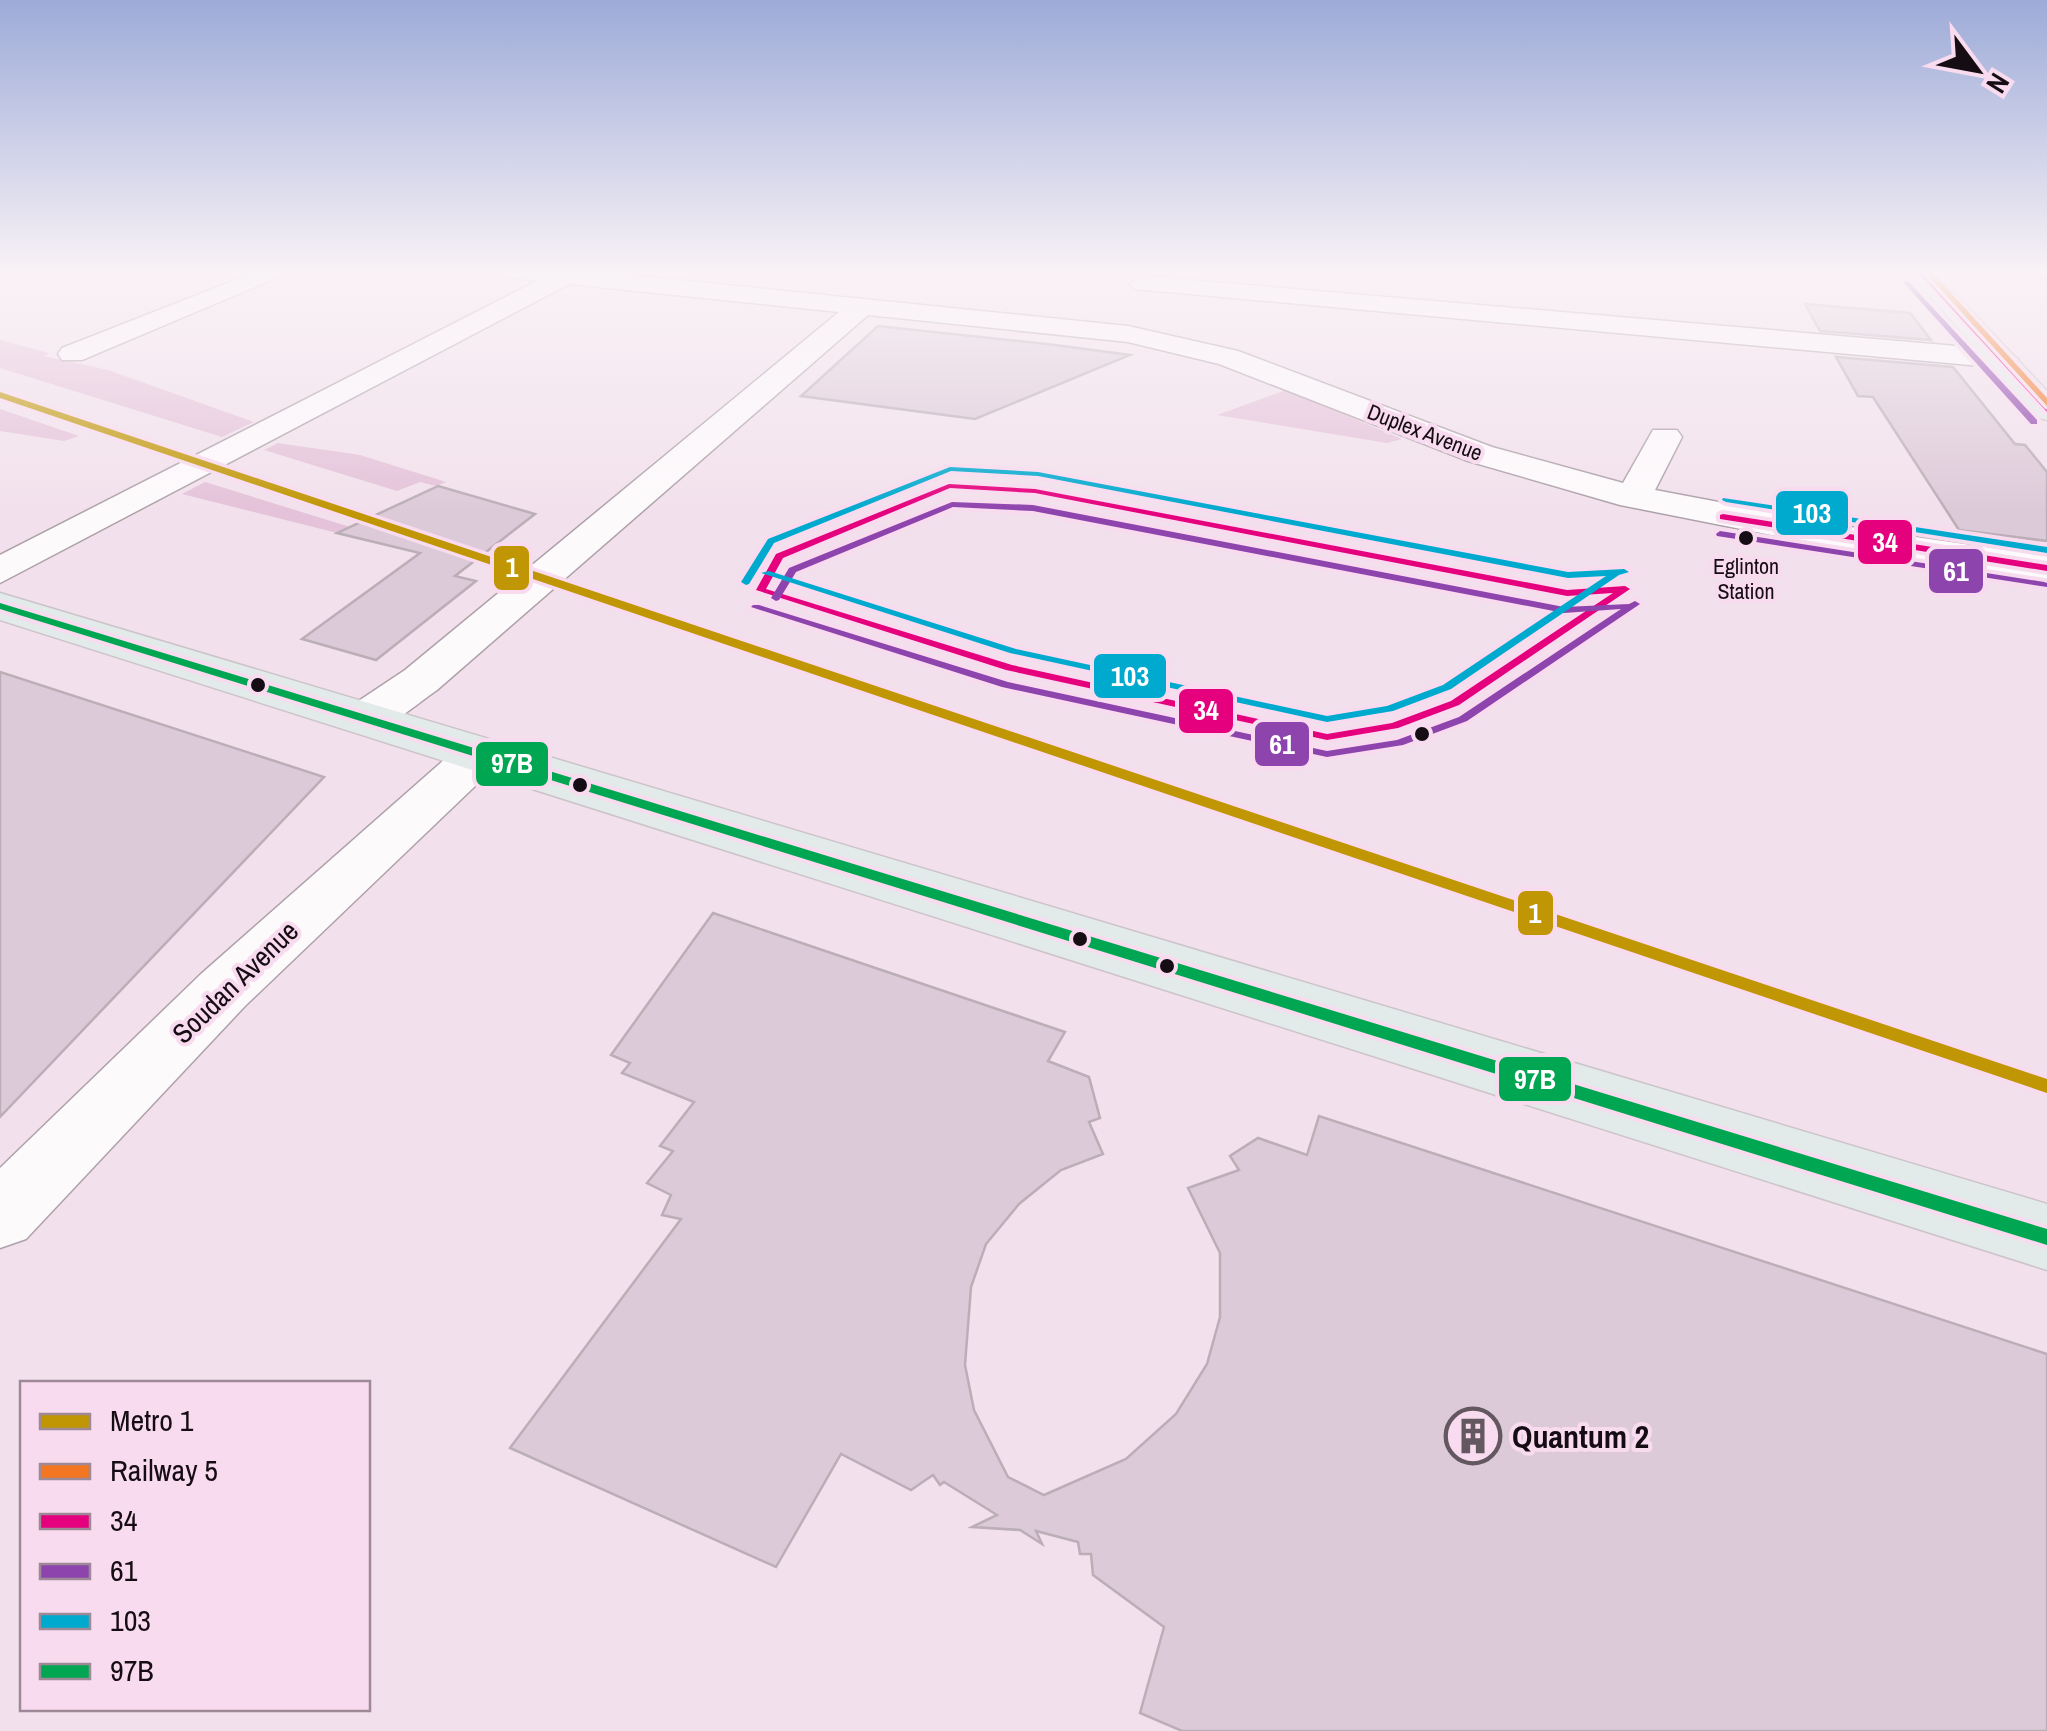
<svg xmlns="http://www.w3.org/2000/svg" width="2047" height="1731" font-family="'Archivo Narrow',sans-serif">
	<style>
		.green { fill: #e4c2d9 }
		.building { fill: #ddcad8; stroke: #bbaeb7; stroke-width: 2.5 }
		.lines { fill: none; stroke-linecap: round; stroke-linejoin: round }
		.minor-casing { stroke: #aea1a9; stroke-width: 3 }
		.major-casing { stroke: #ccc4c9; stroke-width: 3 }
		.minor { fill: #fdfafc; fill-rule: evenodd }
		.major { fill: #e3eaea; fill-rule: evenodd }
		.bus-1-casing { stroke: #f8dbef; stroke-width: 8 }
		.bus-2-casing { stroke: #f8dbef; stroke-width: 8 }
		.bus-3-casing { stroke: #f8dbef; stroke-width: 8 }
		.bus-4-casing { stroke: #f8dbef; stroke-width: 8 }
		.bus-1 { fill: #e5007d; fill-rule: evenodd }
		.bus-2 { fill: #8e44ad; fill-rule: evenodd }
		.bus-3 { fill: #00a9ce; fill-rule: evenodd }
		.bus-4 { fill: #00a651; fill-rule: evenodd }
		.rail-1-casing { stroke: #f8dbef; stroke-width: 7 }
		.rail-1 { fill: #f37723; fill-rule: evenodd }
		.metro-1-casing { stroke: #f8dbef; stroke-width: 7 }
		.metro-1 { fill: #c09605; fill-rule: evenodd }
		.bus-dot { fill: #160d14; stroke: #f8dbef; stroke-width: 4 }
		.labels { text-anchor: middle; dominant-baseline: central; stroke-width: 8; stroke-linejoin: round; paint-order: stroke }
		.far-street-label { font-size: 22px; fill: #160d14; stroke: #f8dbef }
		.far-bus-label { font-size: 22px; fill: #160d14; stroke: #f8dbef }
		.street-label { font-size: 28px; fill: #160d14; stroke: #f8dbef }
		.near-poi-label { font-size: 32px; font-weight: bold; fill: #160d14; stroke: #f8dbef; text-anchor: start }
		.line-badge { stroke: #f8dbef; stroke-width: 4 }
		.badge-label { font-size: 28px; text-anchor: middle; font-weight: bold; fill: #fff }
	</style>
	<rect width="100%" height="100%" fill="#f2e1ec"/>
	<g class="green">
		<polygon points="0,340 49,353 44,356 108,370 254,422 222,437 0,368"/>
		<polygon points="1286,390 1402,439 1387,443 1217,415"/>
		<polygon points="0,409 79,436 64,441 0,431"/>
		<polygon points="278,443 360,455 446,482 436,486 420,482 397,491 264,450"/>
		<polygon points="205,482 350,527 337,533 182,494"/>
	</g>
	<g class="building">
		<polygon points="1805,304 1910,313 1931,340 1820,331"/>
		<polygon points="878,326 1047,344 1130,355 975,419 801,396"/>
		<polygon points="1836,357 1953,367 2015,444 2025,445 2047,472 2047,541 1959,530 1873,397 1858,396"/>
		<polygon points="438,486 535,514 455,576 476,581 376,660 302,639 420,553 337,533"/>
		<polygon points="0,672 324,777 0,1117"/>
		<polygon points="713,913 1065,1032 1048,1061 1089,1077 1100,1118 1089,1122 1103,1154 1061,1170 1019,1204 986,1244 971,1287 965,1365 974,1410 1008,1477 1044,1495 1126,1459 1176,1414 1207,1364 1220,1317 1220,1253 1188,1188 1239,1170 1230,1156 1258,1138 1307,1155 1319,1116 2047,1354 2047,1731 1182,1731 1140,1713 1164,1627 1093,1575 1091,1554 1080,1554 1078,1542 1036,1531 1042,1544 1020,1530 972,1527 997,1515 944,1482 940,1485 933,1475 911,1490 841,1454 776,1567 510,1448 681,1219 662,1215 671,1195 647,1183 673,1151 660,1146 694,1102 622,1073 630,1063 611,1055"/>
	</g>
	<g class="lines">
		<g class="minor-casing">
			<g id="minor">
				<polygon points="261,270 295,270 82,360 62,360 58,354 62,348"/>
				<path d="M494 270H579L1128 326 1238 351 1492 447 1623 483 1653 430H1677L1682 437 1655 490 1867 530 2047 556V580L1867 554 1620 505 1468 461 1219 364 1128 342 868 315 437 690C409 709 384 737 348 728L341 718 348 708 405 670 839 312 569 284 0 583V555L537 281 506 277Z"/>
				<polygon points="2031,270 2047,270 2047,277 2034,275"/>
				<polygon points="1143,276 2003,350 2018,359 2003,368 1134,289 1130,284"/>
				<polygon points="478,741 495,745 503,756 495,767 245,1006 26,1239 0,1248 0,1168 201,974 461,745"/>
			</g>
		</g>
		<g class="major-casing">
			<g id="major">
				<polygon points="1907,270 1933,270 2047,391 2047,420 2036,417"/>
				<polygon points="0,593 2047,1204 2047,1270 0,620"/>
			</g>
		</g>
		<use href="#minor" class="minor"/>
		<use href="#major" class="major"/>
		<g class="bus-1-casing">
			<g id="bus-1">
				<polygon points="1916,270 1922,270 2047,406 2047,412"/>
				<path d="M949 484 1035 489 1567 590 1625 586 1630 589 1459 705 1398 728 1327 740 1006 670 756 590 776 554ZM950 488 1035 493 1567 596 1613 593 1451 701 1392 723 1327 734 1012 665 766 589 783 558Z"/>
				<polygon points="1723,514 2047,565 2047,571 1720,519 1720,515"/>
			</g>
		</g>
		<g class="bus-2-casing">
			<g id="bus-2">
				<polygon points="1904,281 1908,281 2037,420 2037,424 2031,424 1904,283"/>
				<polygon points="952,502 1033,505 1564,607 1629,604 1635,601 1640,604 1467,721 1403,745 1327,757 1002,687 751,607 753,605 759,605 1008,682 1327,751 1397,740 1459,717 1621,609 1564,613 1033,511 953,507 796,572 779,600 776,601 771,598 789,568"/>
				<polygon points="1720,531 2044,582 2047,583 2047,587 1717,536 1716,534"/>
			</g>
		</g>
		<g class="bus-3-casing">
			<g id="bus-3">
				<polygon points="950,467 1038,472 1568,572 1624,569 1629,572 1619,575 1451,689 1393,711 1327,722 1010,653 761,573 769,571 1016,649 1327,716 1387,706 1443,685 1606,576 1568,578 1038,476 951,471 774,543 749,584 746,585 741,582 768,539"/>
				<polygon points="1723,498 2047,547 2047,553 1726,502 1722,500"/>
			</g>
		</g>
		<g class="bus-4-casing">
			<polygon id="bus-4" points="0,603 2047,1229 2047,1245 0,609"/>
		</g>
		<use href="#bus-1" class="bus-1"/>
		<use href="#bus-2" class="bus-2"/>
		<use href="#bus-3" class="bus-3"/>
		<use href="#bus-4" class="bus-4"/>
		<g class="rail-1-casing">
			<polygon id="rail-1" points="1923,270 1930,270 2047,398 2047,406"/>
		</g>
		<use href="#rail-1" class="rail-1"/>
		<g class="metro-1-casing">
			<polygon id="metro-1" points="0,392 2047,1079 2047,1093 0,398"/>
		</g>
		<use href="#metro-1" class="metro-1"/>
	</g>
	<linearGradient id="sky" x2="0" y2="1"><stop stop-color="#9dabd8"/><stop offset="0.53" stop-color="#f9f2f6"/><stop offset="1" stop-color="#f9f2f6" stop-opacity="0"/></linearGradient>
	<rect width="2047" height="512" fill="url(#sky)"/>
	<defs>
		<g id="building-ring" transform="scale(2.875)"><circle r="9.5" fill="#f8dbef" stroke="#635760" stroke-width="1.5"/><path d="M-4-6H4V6H1V3H-1V6H-4ZM-2.5-4.3h1.7v1.8h-1.7ZM.8-4.3h1.7v1.8H.8ZM-2.5-1h1.7V.8h-1.7ZM.8-1h1.7V.8H.8Z" fill="#635760"/></g>
	</defs>
	<g fill-rule="evenodd">
		<use href="#building-ring" x="1473" y="1436"/>
	</g>
	<g class="bus-dot">
		<circle cx="1746" cy="538" r="9"/>
		<circle cx="258" cy="685" r="9"/>
		<circle cx="1422" cy="734" r="9"/>
		<circle cx="580" cy="785" r="9"/>
		<circle cx="1080" cy="939" r="9"/>
		<circle cx="1167" cy="966" r="9"/>
	</g>
	<g class="labels">
		<g class="far-street-label">
			<text transform="translate(1425 432) rotate(21)">Duplex Avenue</text>
		</g>
		<g class="far-bus-label">
			<text x="1746" y="566">Eglinton<tspan x="1746" dy="25">Station</tspan></text>
		</g>
		<g class="street-label">
			<text transform="translate(235 982) rotate(-44)">Soudan Avenue</text>
		</g>
		<g class="near-poi-label">
			<text x="1512" y="1436">Quantum 2</text>
		</g>
	</g>
	<g class="line-badge">
		<rect x="1774" y="489" width="76" height="48" rx="10" fill="#00a9ce"/>
		<rect x="1856" y="518" width="58" height="48" rx="10" fill="#e5007d"/>
		<rect x="492" y="544" width="39" height="48" rx="10" fill="#c09605"/>
		<rect x="1927" y="547" width="58" height="48" rx="10" fill="#8e44ad"/>
		<rect x="1092" y="652" width="76" height="48" rx="10" fill="#00a9ce"/>
		<rect x="1177" y="687" width="58" height="48" rx="10" fill="#e5007d"/>
		<rect x="1253" y="720" width="58" height="48" rx="10" fill="#8e44ad"/>
		<rect x="474" y="740" width="76" height="48" rx="10" fill="#00a651"/>
		<rect x="1516" y="889" width="39" height="48" rx="10" fill="#c09605"/>
		<rect x="1497" y="1055" width="76" height="48" rx="10" fill="#00a651"/>
	</g>
	<g class="badge-label">
		<text x="1812" y="523">103</text>
		<text x="1885" y="552">34</text>
		<text x="512" y="577">1</text>
		<text x="1956" y="581">61</text>
		<text x="1130" y="686">103</text>
		<text x="1206" y="720">34</text>
		<text x="1282" y="754">61</text>
		<text x="512" y="773">97B</text>
		<text x="1535" y="923">1</text>
		<text x="1535" y="1089">97B</text>
	</g>
	<rect x="20" y="1381" width="350" height="330" fill="#f8dbef" stroke="#9e8997" stroke-width="2.5"/>
	<rect x="40" y="1414" width="50" height="15" fill="#c09605" stroke="#9e8997" stroke-width="2.5"/>
	<text x="110" y="1431" font-size="30" fill="#160d14">Metro 1</text>
	<rect x="40" y="1464" width="50" height="15" fill="#f37723" stroke="#9e8997" stroke-width="2.5"/>
	<text x="110" y="1481" font-size="30" fill="#160d14">Railway 5</text>
	<rect x="40" y="1514" width="50" height="15" fill="#e5007d" stroke="#9e8997" stroke-width="2.5"/>
	<text x="110" y="1531" font-size="30" fill="#160d14">34</text>
	<rect x="40" y="1564" width="50" height="15" fill="#8e44ad" stroke="#9e8997" stroke-width="2.5"/>
	<text x="110" y="1581" font-size="30" fill="#160d14">61</text>
	<rect x="40" y="1614" width="50" height="15" fill="#00a9ce" stroke="#9e8997" stroke-width="2.5"/>
	<text x="110" y="1631" font-size="30" fill="#160d14">103</text>
	<rect x="40" y="1664" width="50" height="15" fill="#00a651" stroke="#9e8997" stroke-width="2.5"/>
	<text x="110" y="1681" font-size="30" fill="#160d14">97B</text>
	<g transform="translate(1977 70) rotate(122)" stroke="#f8dbef" stroke-width="8" paint-order="stroke">
	<path d="M0-8L18 38L0 25L-18 38Z" fill="#160d14"/>
	<text y="-15" font-size="28" font-weight="bold" text-anchor="middle" fill="#160d14">N</text>
	</g>
</svg>
